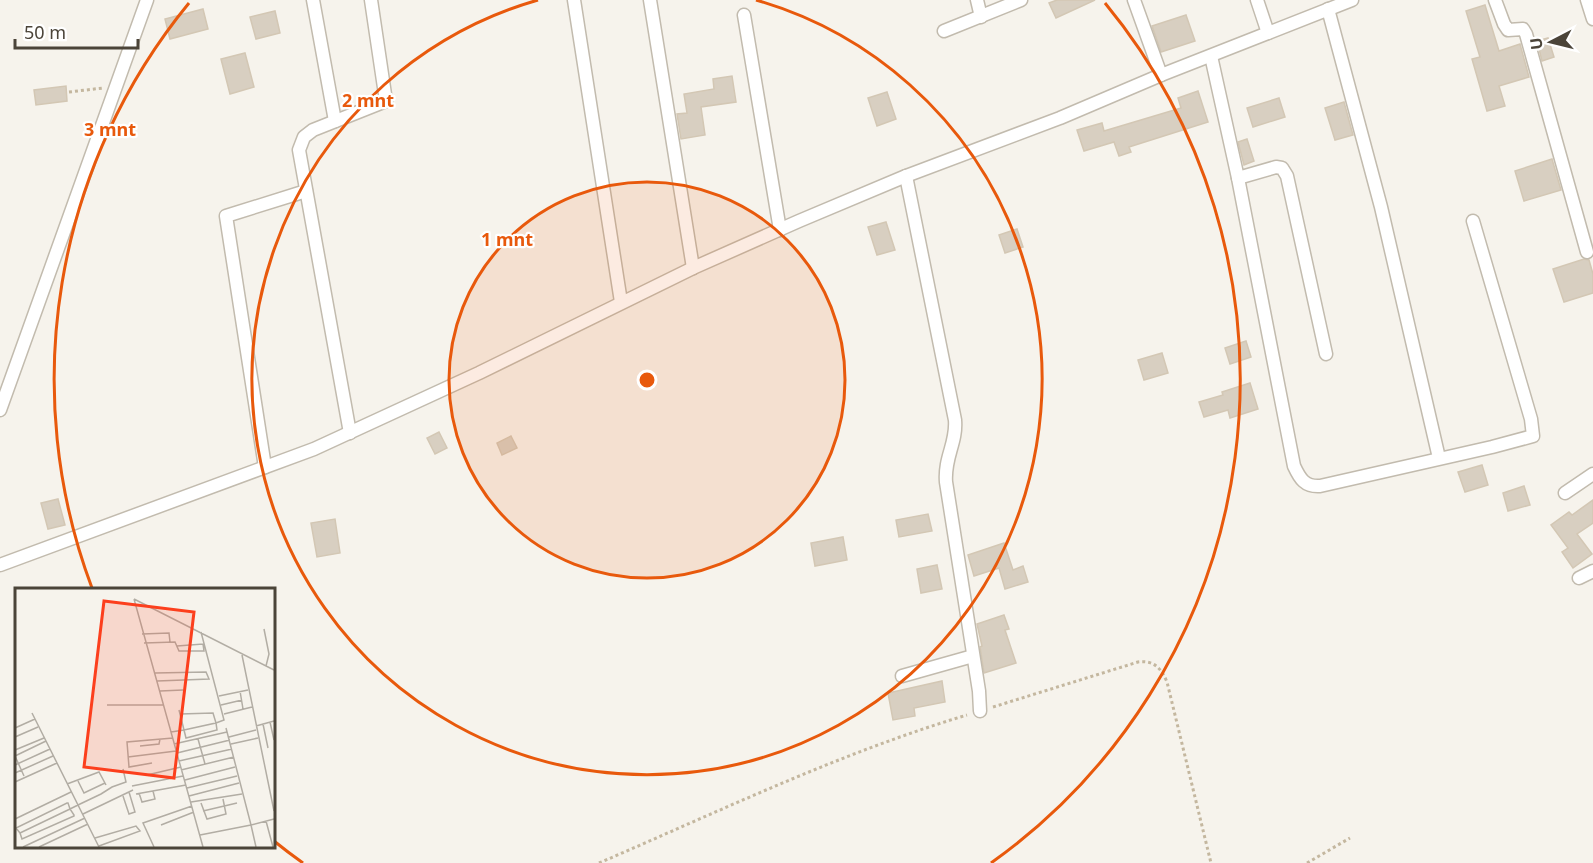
<svg xmlns="http://www.w3.org/2000/svg" width="1593" height="863" font-family="'Noto Sans',sans-serif">
	<style>
		.building { fill: #d8cfc1; stroke: #d3c7b4; stroke-width: 1.5 }
		.lines { fill: none; stroke-linecap: round; stroke-linejoin: round }
		.street-casing { stroke: #c2bbae; stroke-width: 15 }
		.path { stroke: #c4b79f; stroke-width: 3; stroke-dasharray: 3 3; stroke-linecap: butt }
		.street { stroke: #fff; stroke-width: 12 }
		.ring { fill: none; stroke: #e8590c; stroke-width: 3 }
		.inset-road { fill: none; stroke: #b2ada4; stroke-width: 1.5 }
		.view { fill: #fc3f1d; fill-opacity: 0.15; stroke: #fc3f1d; stroke-width: 3 }
		.inset-edge { fill: none; stroke: #4b4439; stroke-width: 3 }
		.centre { fill: #e8590c; stroke: #fff; stroke-width: 3 }
		.ring-label { font-size: 18px; text-anchor: middle; font-weight: bold; fill: #e8590c; stroke: #fff; stroke-width: 4.5; stroke-linejoin: round; paint-order: stroke }
	</style>
	<rect width="100%" height="100%" fill="#f6f3ec"/>
	<g class="building">
		<polygon points="1057,0 1095,0 1056,18 1049,3"/>
		<polygon points="1485,5 1499,51 1520,44 1529,77 1499,86 1505,106 1487,111 1472,59 1480,57 1466,11"/>
		<polygon points="203,9 208,29 170,39 165,19"/>
		<polygon points="275,11 280,33 256,39 250,17"/>
		<polygon points="1186,15 1195,41 1161,52 1152,26"/>
		<polygon points="1548,38 1554,57 1542,61 1537,41"/>
		<polygon points="245,53 254,87 230,94 221,59"/>
		<polygon points="732,76 736,102 701,107 705,135 681,139 677,114 687,113 684,94 714,89 713,79"/>
		<polygon points="66,86 67,101 36,105 34,90"/>
		<polygon points="1198,91 1208,122 1129,147 1131,152 1119,156 1114,142 1084,151 1077,130 1102,123 1104,131 1181,108 1178,98"/>
		<polygon points="887,92 896,119 877,126 868,98"/>
		<polygon points="1279,98 1285,117 1253,127 1247,108"/>
		<polygon points="1344,102 1353,135 1335,140 1325,108"/>
		<polygon points="1247,139 1254,161 1244,165 1238,142"/>
		<polygon points="1552,159 1561,190 1524,201 1515,171"/>
		<polygon points="886,222 895,250 877,255 868,227"/>
		<polygon points="1017,229 1023,247 1005,253 999,235"/>
		<polygon points="1584,259 1589,260 1593,274 1593,293 1564,302 1553,269"/>
		<polygon points="1246,341 1251,357 1230,364 1225,348"/>
		<polygon points="1162,353 1168,373 1144,380 1138,360"/>
		<polygon points="1250,383 1258,409 1230,418 1228,410 1204,417 1199,402 1223,395 1222,392"/>
		<polygon points="439,432 447,448 435,454 427,438"/>
		<polygon points="511,436 517,448 502,455 497,443"/>
		<polygon points="1482,465 1488,485 1465,492 1458,472"/>
		<polygon points="1524,486 1530,505 1508,511 1503,493"/>
		<polygon points="58,499 65,525 48,529 41,503"/>
		<polygon points="1593,500 1593,523 1577,534 1592,554 1573,568 1562,552 1568,548 1551,525 1569,512 1572,515"/>
		<polygon points="928,514 932,531 899,537 896,520"/>
		<polygon points="335,519 340,553 317,557 311,523"/>
		<polygon points="843,537 847,560 815,566 811,543"/>
		<polygon points="1004,543 1013,570 1023,566 1028,582 1005,589 999,568 974,576 968,555"/>
		<polygon points="937,565 942,589 921,593 917,569"/>
		<polygon points="1004,615 1009,629 1005,630 1016,663 984,673 980,647 982,646 977,624"/>
		<polygon points="942,681 945,702 914,708 915,716 893,720 888,693"/>
	</g>
	<g class="lines">
		<g class="street-casing">
			<g id="street">
				<polyline points="313,0 335,121"/>
				<polyline points="574,0 621,302"/>
				<polyline points="650,0 693,268"/>
				<polyline points="977,0 981,17"/>
				<polyline points="1134,0 1161,75"/>
				<polyline points="1257,0 1268,33"/>
				<polyline points="1495,0 1504,24 1508,30 1523,29 1526,34 1587,252"/>
				<polyline points="1587,0 1593,19"/>
				<polyline points="1328,9 1381,207 1439,458"/>
				<polyline points="744,15 780,230"/>
				<polyline points="944,31 1021,0"/>
				<path d="M1211 56 1238 178 1294 466C1300 479 1305 487 1320 486L1492 447 1533 436 1531 419 1473 221"/>
				<path d="M906 176 955 420C957 443 944 457 946 482L979 691 980 711"/>
				<polyline points="1238,178 1276,167 1282,168 1287,176 1326,354"/>
				<polyline points="0,410 147,0"/>
				<polyline points="350,433 299,150 304,137 313,130 386,101 371,0"/>
				<polyline points="265,467 226,216 306,191"/>
				<polyline points="1565,493 1593,474"/>
				<polyline points="0,565 314,449 479,373 693,268 799,221 906,176 1060,118 1161,75 1352,0"/>
				<polyline points="1579,578 1593,571"/>
				<polyline points="902,676 973,656"/>
			</g>
		</g>
		<g class="path">
			<polyline points="69,92 103,88"/>
			<path d="M993 707 1138 662C1154 660 1161 668 1167 682L1211 863"/>
			<path d="M599 863C720 811 840 753 967 715"/>
			<polyline points="1307,863 1350,838"/>
		</g>
		<use href="#street" class="street"/>
	</g>
	<circle cx="647" cy="380" r="198" fill="#e8590c" fill-opacity=".12"/>
	<g class="ring">
		<circle cx="647" cy="380" r="198"/>
		<path d="M756 0A395 395 0 1 1 538 0"/>
		<path d="M303 863A593 593 0 0 1 274 841M92 588A593 593 0 0 1 189 3M1105 3A593 593 0 0 1 991 863"/>
	</g>
	<g transform="translate(15 588)">
		<rect width="260" height="260" fill="#f6f3ec"/>
		<path class="inset-road" d="M119 11 188 259M119 11 259 82M249 41 254 66 251 78M127 46 154 45 155 54M129 55 160 54 164 63H189L188 56 162 58M227 67 259 223M140 85 191 84 194 91 142 93M145 103 168 102M225 103 228 121M204 108 233 102M92 117H149M206 117 227 112M17 125 84 259M165 126 198 125 201 135 209 132 186 44M209 126 237 119M255 134 259 152M248 136 253 160M241 138 259 133M0 140 20 131M211 140 236 237M156 144 169 142 201 135 202 142 171 150 164 122M0 149 23 139M214 149 241 142M183 151 190 176M159 156 212 144M216 156 243 150M125 158 144 156 145 151M0 162 29 150M162 165 215 152M0 168 31 153M0 168 9 188M113 169 161 163M164 173 217 161M137 175 114 179 112 154 158 150M0 177 35 161M166 182 219 169M0 185 38 168M132 187 166 179M170 192 220 179M63 193 69 205 90 195M0 194 42 175M52 196 84 184 91 197M117 198 168 188M172 200 222 188M124 205 127 214 140 211 138 203M121 206 171 197M108 208 114 226 120 224 114 204M174 208 224 195M176 214 227 206M186 215 192 231 211 226 208 211M188 223 222 215M68 226 118 202M0 231 56 204M251 233 258 259M146 237 179 224M5 245 7 251 59 228V227L55 221 53 215H52L1 240 5 245 55 221 63 217 86 206 97 199 111 194 108 181M185 247 236 237M80 250 121 238 125 243 84 258M8 259 70 230M24 259 73 236M139 259 128 235 177 218M241 259 236 237 259 231"/>
		<path class="view" d="M89 13 179 24 159 190 69 179Z"/>
		<rect width="260" height="260" class="inset-edge"/>
	</g>
	<circle cx="647" cy="380" r="9" class="centre"/>
	<g class="ring-label">
		<text x="368" y="107">2 mnt</text>
		<text x="110" y="136">3 mnt</text>
		<text x="507" y="246">1 mnt</text>
	</g>
	<g transform="translate(1551 42) rotate(263)" stroke="#ffffff" stroke-width="4.5" paint-order="stroke">
	<path d="M0-4.5L10 22L0 15L-10 22Z" fill="#4b4439"/>
	<text y="-9" font-size="16" font-weight="bold" text-anchor="middle" fill="#4b4439">U</text>
	</g>
	<path d="M15 39v9h123v-9" fill="none" stroke="#4b4439" stroke-width="3"/>
	<text x="24" y="39" font-size="18" fill="#4b4439" stroke="#ffffff" stroke-width="4.5" paint-order="stroke">50 m</text>
</svg>
